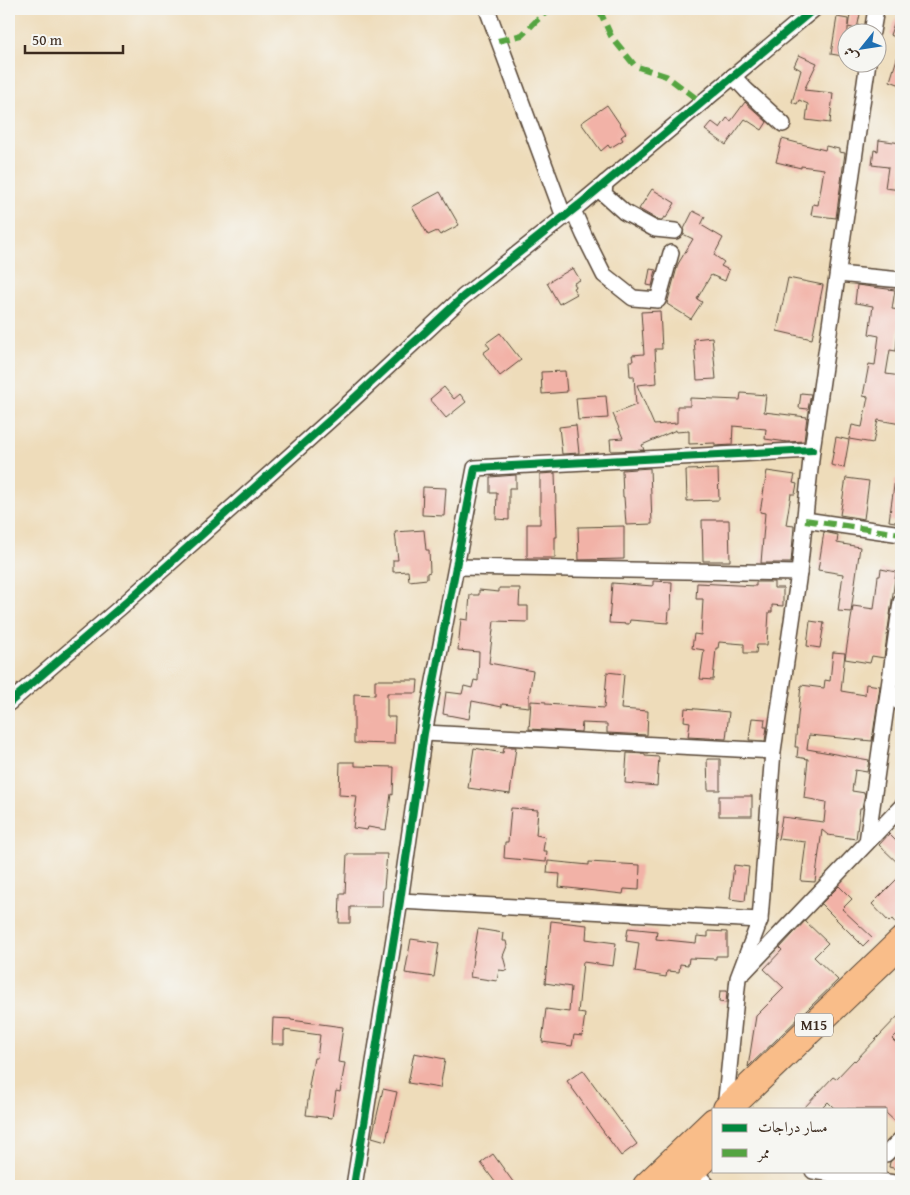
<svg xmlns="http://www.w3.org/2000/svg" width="910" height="1195" font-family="'Gentium Book Plus',Amiri,serif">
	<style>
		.building { fill: #f2b2a7 }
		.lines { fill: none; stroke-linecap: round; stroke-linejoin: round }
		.street-casing { stroke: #564535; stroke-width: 18 }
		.highway-casing { stroke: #564535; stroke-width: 30 }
		.street { stroke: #fff; stroke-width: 15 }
		.highway { stroke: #f9bd89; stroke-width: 28 }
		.quiet { stroke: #54a441; stroke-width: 6; stroke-dasharray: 12 6; stroke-linecap: butt }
		.cycleway-casing { stroke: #f6f6f2; stroke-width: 11 }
		.cycleway { stroke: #00873e; stroke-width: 8 }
		.labels { text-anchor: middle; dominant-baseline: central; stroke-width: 4; stroke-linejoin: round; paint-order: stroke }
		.shield { fill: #f6f6f2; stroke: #73675e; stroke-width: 1 }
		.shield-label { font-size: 14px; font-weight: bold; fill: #3b2a1e }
	</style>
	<rect width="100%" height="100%" fill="#f6f6f2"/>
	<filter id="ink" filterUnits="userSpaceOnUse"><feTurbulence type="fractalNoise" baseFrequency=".02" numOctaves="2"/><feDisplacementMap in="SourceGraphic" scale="10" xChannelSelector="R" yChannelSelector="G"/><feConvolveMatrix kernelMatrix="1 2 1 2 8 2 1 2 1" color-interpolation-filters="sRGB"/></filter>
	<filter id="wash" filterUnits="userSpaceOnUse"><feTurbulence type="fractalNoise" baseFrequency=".0096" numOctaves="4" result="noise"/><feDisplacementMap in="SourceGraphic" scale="20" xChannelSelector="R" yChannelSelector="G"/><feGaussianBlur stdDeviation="1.12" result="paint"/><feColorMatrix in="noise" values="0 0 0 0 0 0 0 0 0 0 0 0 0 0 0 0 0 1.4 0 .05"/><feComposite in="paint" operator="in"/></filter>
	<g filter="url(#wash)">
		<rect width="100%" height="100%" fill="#eedcba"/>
		<g id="blocks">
			<g class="building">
				<polygon points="851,9 861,9 857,29 848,27 848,57 831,54 837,17 848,19 848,26"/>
				<polygon points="896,18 901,19 901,39 890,35"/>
				<polygon points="899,52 901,53 901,85 890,81"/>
				<polygon points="799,55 817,63 804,90 833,93 830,123 806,120 808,104 799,100 797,104 792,102 801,70 794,66"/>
				<polygon points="745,102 767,122 762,130 745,119 726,145 705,130 712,122 720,128 727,118 731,121"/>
				<polygon points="607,105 626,133 621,137 623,140 610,148 608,145 601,151 581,123"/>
				<polygon points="782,139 825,150 826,146 839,149 839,152 845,153 836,218 811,215 813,204 818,205 824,169 801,166 801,168 776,162"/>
				<polygon points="879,140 901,143 901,190 885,188 888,167 872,165 874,150 878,151"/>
				<polygon points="652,189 675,203 666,218 664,217 662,220 658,220 639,209"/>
				<polygon points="440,192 459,225 440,235 437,231 428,235 412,207"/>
				<polygon points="693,211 705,217 701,225 723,238 714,255 724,262 721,266 729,270 725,281 711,275 697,299 702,302 691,319 667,304 678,264 693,239 683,234 684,229"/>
				<polygon points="573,268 580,280 574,283 576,287 573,288 577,294 559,304 547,283"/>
				<polygon points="650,269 656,270 652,286 647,285"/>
				<polygon points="788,278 823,285 812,339 777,331"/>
				<polygon points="857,285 895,290 892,309 900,310 896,351 890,350 886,374 901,376 901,424 878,420 873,443 849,439 852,425 862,427 868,397 863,396 869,364 875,365 879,336 869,334 873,306 855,303"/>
				<polygon points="660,311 662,349 655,349 657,383 637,385 654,425 677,423 677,406 690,406 690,398 740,400 741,393 766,395 764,412 807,417 804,441 787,442 765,439 766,429 733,426 732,445 715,446 715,443 689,444 689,431 676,432 676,430 642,445 644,450 611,451 610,439 623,438 613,414 636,405 634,376 630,376 629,361 633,361 632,355 644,354 641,312"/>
				<polygon points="500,333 521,360 500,376 483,353 490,348 486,343"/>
				<polygon points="712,337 716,379 697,380 694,339"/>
				<polygon points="565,371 567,392 542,394 541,372"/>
				<polygon points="444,387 454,399 460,394 466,402 446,418 430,399"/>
				<polygon points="801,393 811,394 808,409 799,408"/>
				<polygon points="606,396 608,418 578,420 576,398"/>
				<polygon points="576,425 579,453 562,454 559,427"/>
				<polygon points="836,437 849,440 844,468 831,465"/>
				<polygon points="650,468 652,524 626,525 624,497 623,497 622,470"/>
				<polygon points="718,469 719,500 687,501 686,470"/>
				<polygon points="767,471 795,475 793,483 797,484 795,494 791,494 786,525 794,526 791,563 761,563 765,513 760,512"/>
				<polygon points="555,473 557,537 555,537 555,558 527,558 527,524 540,524 540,474"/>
				<polygon points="516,475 516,488 509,488 509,520 496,519 497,493 490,493 490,477"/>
				<polygon points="846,478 869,481 864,519 840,515"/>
				<polygon points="895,479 901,480 901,523 889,521"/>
				<polygon points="423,487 446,488 444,516 422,515"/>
				<polygon points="702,520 729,520 730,561 703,561"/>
				<polygon points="624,526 624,559 579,560 578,527"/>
				<polygon points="424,530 426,550 429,550 430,572 427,573 427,579 409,581 408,571 393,572 393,560 398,560 395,532"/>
				<polygon points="824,532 838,535 837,543 860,547 851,612 838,611 843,574 818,570"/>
				<polygon points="881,569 896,572 884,658 872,656 870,663 845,659 853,606 874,609 878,576 880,576"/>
				<polygon points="653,581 672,582 671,610 669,610 668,623 630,620 629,624 609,623 612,583 653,586"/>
				<polygon points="756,582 774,582 774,588 783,588 783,606 772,605 772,612 769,612 767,645 757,645 756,653 744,653 744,644 719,642 718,648 716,648 713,680 700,679 704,650 692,648 694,634 701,635 703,599 696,599 697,583 756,586"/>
				<polygon points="499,588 520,588 519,606 528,606 528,622 494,621 489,663 533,671 529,696 529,707 502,704 502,707 472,701 469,719 443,714 446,692 462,694 464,686 472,688 474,680 478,681 479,652 458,650 461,619 468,620 470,595 479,595 479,590 499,592"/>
				<polygon points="810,621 824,623 820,648 807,646"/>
				<polygon points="833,652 845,653 841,691 865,695 866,684 880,686 872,741 809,735 807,749 869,760 867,772 855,770 852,791 865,793 862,808 860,808 856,839 828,835 822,830 815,882 801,881 806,842 778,839 782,817 824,822 826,802 804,798 808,759 797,757 798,747 795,747 801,685 824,688 825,680 830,681"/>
				<polygon points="607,672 624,674 621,709 648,711 647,735 607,733 607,724 582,723 581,732 529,729 531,701 546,702 546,704 604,708"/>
				<polygon points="375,680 418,680 417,693 387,693 387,717 395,717 394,744 354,743 354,694 375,695"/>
				<polygon points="685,708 729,712 726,739 688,737 690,722 684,721"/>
				<polygon points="752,718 765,719 764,727 767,727 765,741 749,740"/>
				<polygon points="504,747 516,747 510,794 468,788 474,748 503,753"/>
				<polygon points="627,753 645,754 645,756 659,757 657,786 625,783"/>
				<polygon points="707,759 720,759 720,790 708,790"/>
				<polygon points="340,762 355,762 355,766 394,767 393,795 391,794 386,830 368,827 367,830 353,828 357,796 339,795"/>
				<rect x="719" y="796" width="33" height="20"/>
				<polygon points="511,808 538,810 536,835 545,837 543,851 547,851 546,862 504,858 505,842 508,842"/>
				<polygon points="889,834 901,846 901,866 879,845"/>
				<polygon points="347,854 387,854 384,888 383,888 382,907 350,907 350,923 339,923 340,894 345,894"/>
				<polygon points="548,861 589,865 589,862 640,865 639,890 624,889 623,894 559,887 560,874 547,873"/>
				<polygon points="734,865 749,867 745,901 730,899"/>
				<polygon points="901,875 901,927 899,927 892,919 889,922 872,904"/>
				<polygon points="839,886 852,899 842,909 872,937 863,946 821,904"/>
				<polygon points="551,921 587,925 586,939 616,943 613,966 583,962 578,1013 585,1014 582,1036 574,1035 572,1046 542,1042 546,1009 569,1012 571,987 545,983"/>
				<polygon points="805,921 828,943 814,957 838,980 748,1067 756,1016 784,988 764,969 782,950 780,948"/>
				<polygon points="628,928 657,931 656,939 696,943 697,936 708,937 708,931 727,932 727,956 716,956 716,959 689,958 688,965 680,964 679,972 667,971 666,977 635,972 639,943 626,941"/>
				<polygon points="478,929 503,933 502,941 506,941 507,946 503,956 507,971 499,970 497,981 470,977"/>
				<polygon points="411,939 439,943 434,977 405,973"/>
				<polygon points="720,991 727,991 726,1003 719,1002"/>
				<polygon points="901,1013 901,1030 892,1039 901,1048 901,1127 886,1113 886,1109 835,1109 828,1102 821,1109 803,1109 833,1077 836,1079 854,1060 855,1061"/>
				<polygon points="273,1018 291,1019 291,1020 343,1027 338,1062 345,1063 340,1092 336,1091 332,1118 306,1115 310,1086 309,1086 314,1058 317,1058 320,1035 284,1030 284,1044 272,1044"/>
				<polygon points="414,1053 445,1059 440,1088 408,1083"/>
				<polygon points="583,1070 637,1144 621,1156 567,1081"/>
				<polygon points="383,1089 397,1092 386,1141 372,1137"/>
				<polygon points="901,1152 901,1170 889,1167 890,1162"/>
				<polygon points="493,1154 516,1186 498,1186 481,1163"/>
			</g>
		</g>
	</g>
	<g filter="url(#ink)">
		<use href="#blocks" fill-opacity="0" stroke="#564535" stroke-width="1"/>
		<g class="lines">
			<g class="street-casing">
				<g id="street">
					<polyline points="487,9 564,217"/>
					<polyline points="900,9 901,10"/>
					<polyline points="872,32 876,9"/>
					<polyline points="733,76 746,90 783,124"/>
					<polyline points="605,183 604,194 624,212 655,229 675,231"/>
					<polyline points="573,210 584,235 604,275 633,298 658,300 671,253"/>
					<polyline points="838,274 901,280"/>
					<polyline points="805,520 901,534"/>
					<polyline points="457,567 799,573"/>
					<polyline points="889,690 901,704"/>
					<polyline points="9,703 122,606 349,403 463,297 579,205 814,9"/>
					<polyline points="424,733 773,751"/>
					<polyline points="867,842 901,602"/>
					<polyline points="400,901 760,920"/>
					<polyline points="744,972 901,807"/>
					<polyline points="725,1109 738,978 760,920 773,751 799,573 812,450 868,62"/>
					<polyline points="886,1154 901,1139"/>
					<polyline points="689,1166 708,1186"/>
					<polyline points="813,1171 901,1184"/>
					<polyline points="354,1186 400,901 424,733 475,468 812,450"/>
				</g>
			</g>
			<g class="highway-casing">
				<g id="highway">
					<polyline points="727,1109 901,942"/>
					<polyline points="647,1186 714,1122"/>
					<polyline points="675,1186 714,1148"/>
				</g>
			</g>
			<use href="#street" class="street"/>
			<use href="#highway" class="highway"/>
			<g class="quiet">
				<polyline points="599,9 611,36 635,66 666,76 701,102"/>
				<polyline points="498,41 522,35 536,21 550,9"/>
				<polyline points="805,520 901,534"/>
			</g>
			<g class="cycleway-casing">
				<g id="cycleway">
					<polyline points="9,703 122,606 349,403 463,297 579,205 814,9"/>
					<polyline points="354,1186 400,901 424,733 475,468 812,450"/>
				</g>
			</g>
			<use href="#cycleway" class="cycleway"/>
		</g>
	</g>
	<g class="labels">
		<rect class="shield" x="795" y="1013.5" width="38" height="23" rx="4"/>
		<g class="shield-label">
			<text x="814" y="1025">M15</text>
		</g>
	</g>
	<rect width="910" height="1195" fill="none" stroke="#f6f6f2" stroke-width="30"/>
	<rect x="712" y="1108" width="175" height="65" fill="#f6f6f2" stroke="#aba49d"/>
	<rect x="722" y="1124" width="25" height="8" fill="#00873e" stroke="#aba49d"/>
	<text x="758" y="1132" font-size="15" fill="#3b2a1e">مسار دراجات</text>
	<rect x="722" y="1149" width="25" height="8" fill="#54a441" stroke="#aba49d"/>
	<text x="758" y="1158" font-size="15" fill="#3b2a1e">ممر</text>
	<g transform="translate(862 48) rotate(240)"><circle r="24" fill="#f6f6f2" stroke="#aba49d"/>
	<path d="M0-4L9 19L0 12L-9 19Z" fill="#1f6fb2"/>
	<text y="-8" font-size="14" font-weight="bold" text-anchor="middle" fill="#3b2a1e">ش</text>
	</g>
	<path d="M25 45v8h98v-8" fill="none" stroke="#3b2a1e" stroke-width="2.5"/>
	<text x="32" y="45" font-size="15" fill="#3b2a1e" stroke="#f6f6f2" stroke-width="4" paint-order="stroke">50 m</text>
</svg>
